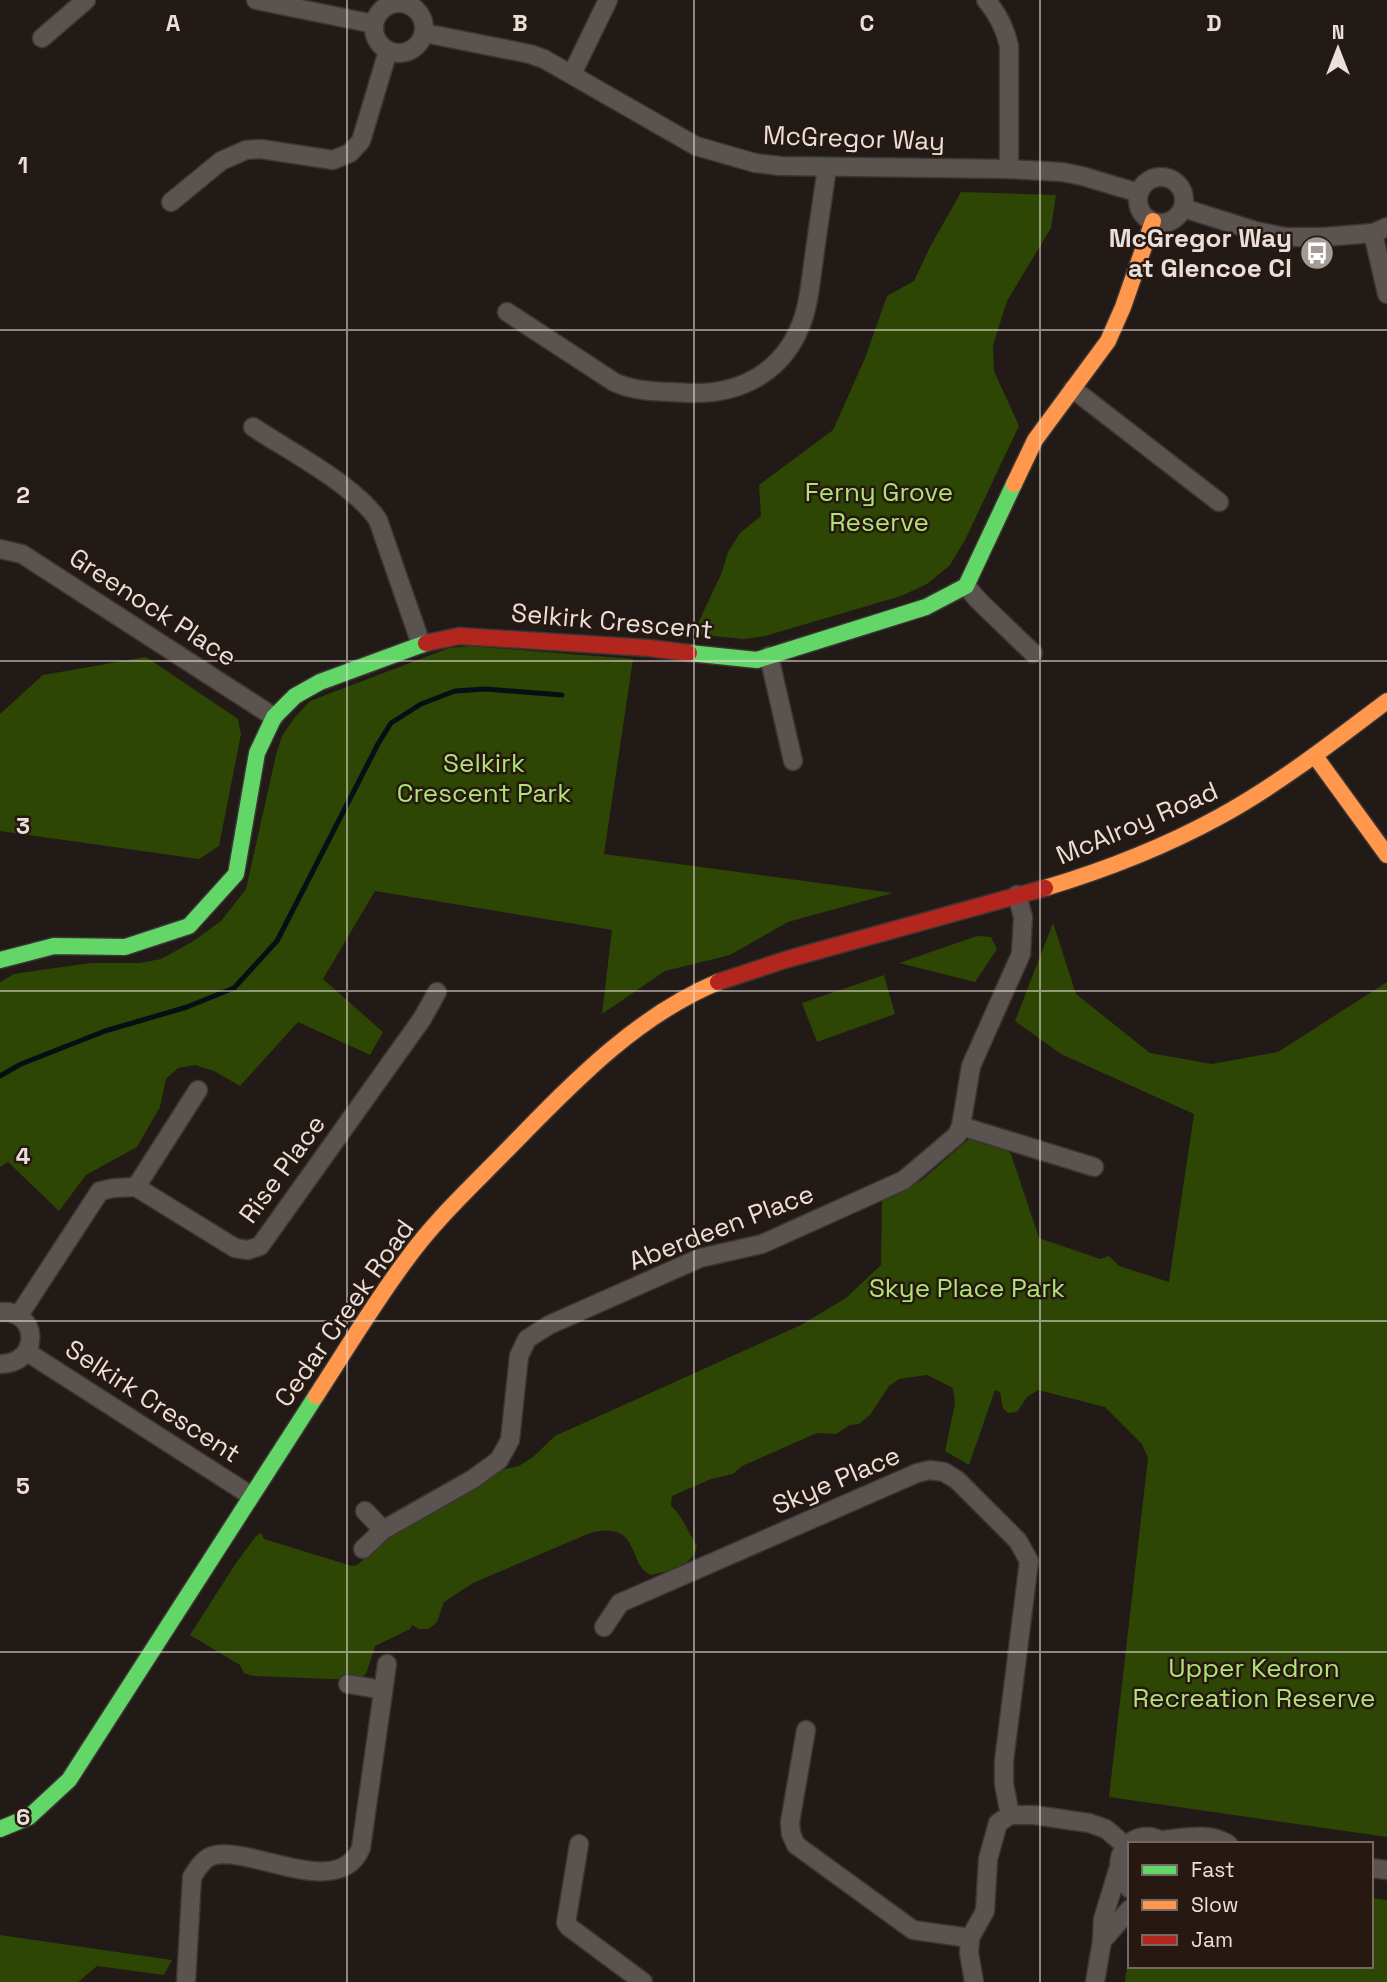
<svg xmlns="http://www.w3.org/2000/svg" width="1387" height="1982" font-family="'Space Grotesk',sans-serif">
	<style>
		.green { fill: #2d4603 }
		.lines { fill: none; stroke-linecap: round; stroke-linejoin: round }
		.stream { stroke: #050f15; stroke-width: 5 }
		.street-casing { stroke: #3b3533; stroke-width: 21 }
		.fast-casing { stroke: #3b3533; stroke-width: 19 }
		.slow-casing { stroke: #3b3533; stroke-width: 19 }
		.jam-casing { stroke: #3b3533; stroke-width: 19 }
		.street { stroke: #5a5350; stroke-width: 18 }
		.fast { stroke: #63d668; stroke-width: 16 }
		.slow { stroke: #ff974d; stroke-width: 16 }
		.jam { stroke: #b3261e; stroke-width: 16 }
		.grid { fill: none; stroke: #eae0db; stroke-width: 2; stroke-opacity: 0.55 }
		.labels { text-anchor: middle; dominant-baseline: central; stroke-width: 5; stroke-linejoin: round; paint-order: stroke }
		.street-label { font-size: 26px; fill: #eae0db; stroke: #271912 }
		.poi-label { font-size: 26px; font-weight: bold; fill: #eae0db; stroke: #271912; text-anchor: end }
		.park-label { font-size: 26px; fill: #aee474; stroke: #271912 }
		.grid-label { font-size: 23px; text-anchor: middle; font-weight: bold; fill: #eae0db; stroke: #271912; stroke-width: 5; stroke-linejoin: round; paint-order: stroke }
	</style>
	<rect width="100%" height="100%" fill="#221a17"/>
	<g class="green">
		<polygon points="961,192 1056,195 1051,228 1007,301 993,345 994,371 1019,426 965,540 950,565 927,584 901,596 765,636 743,639 693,634 722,572 728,552 740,533 761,516 759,485 833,430 865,358 887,296 914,281 930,247"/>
		<polygon points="470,646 633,659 604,854 893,893 788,922 730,955 665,971 602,1014 612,930 375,891 323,979 383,1032 370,1055 298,1022 240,1086 214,1071 195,1065 178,1068 166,1079 160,1107 137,1147 86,1175 59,1211 8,1162 0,1167 0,982 14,974 34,971 91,963 140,963 161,959 192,942 221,921 246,889 276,755 282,736 295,717 310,701 449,648"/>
		<polygon points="146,657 238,719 241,734 219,846 199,859 0,831 0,714 43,675"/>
		<path d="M1053 923 1076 994 1150 1053 1212 1064 1278 1052 1387 982V1837L1109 1797 1148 1458 1142 1444 1105 1407 1038 1390 1027 1397 1017 1412 1008 1413 1003 1408 1000 1392 995 1390 969 1465 945 1451 955 1404 953 1388 927 1375 899 1379 889 1386 870 1415 859 1424 850 1425 836 1434 817 1433 742 1466 733 1474 711 1479 672 1496 671 1506C683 1516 688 1533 697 1546 693 1567 668 1571 651 1575 626 1564 642 1520 590 1533L473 1583 444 1602 437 1622 429 1629H419L412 1625 410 1629 375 1646 366 1674 356 1680 253 1676 244 1673 240 1665 190 1635 234 1566 256 1536 261 1533 264 1539 352 1566 357 1565 391 1536 458 1497 497 1471 519 1466 533 1457 555 1436 801 1325 846 1298 881 1265 882 1200 922 1180 970 1138 1000 1143 1011 1154 1039 1238 1100 1259 1109 1256 1119 1266 1169 1282 1194 1114 1061 1054 1015 1021Z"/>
		<polygon points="977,936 991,937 997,949 975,982 899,963"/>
		<polygon points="884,975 895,1014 817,1042 802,1003"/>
		<polygon points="1371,1898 1387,1900 1387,1982 1125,1982 1130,1945 1130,1966 1371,1966"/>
		<polygon points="0,1935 172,1960 164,1975 97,1966 78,1982 0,1982"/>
	</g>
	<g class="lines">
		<polyline class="stream" points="0,1076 21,1064 105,1031 187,1007 234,988 277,941 378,744 391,723 421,704 455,691 486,689 562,695"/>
		<g class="street-casing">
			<g id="street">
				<polyline points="256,0 374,24"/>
				<path d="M986 0C998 14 1005 28 1009 46V169"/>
				<circle cx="399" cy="28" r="25"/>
				<polyline points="424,33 530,54 544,59 696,146 755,163 781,166 1009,169 1062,172 1082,176 1139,193"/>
				<polyline points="42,38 86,0"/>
				<polyline points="572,74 608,0"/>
				<circle cx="1161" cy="200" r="23"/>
				<polyline points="171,202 221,161 246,150 261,149 333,160 350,153 361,141 388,51"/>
				<polyline points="1183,208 1256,231 1285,237 1324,237 1373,233 1387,227"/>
				<polyline points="1373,233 1387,294"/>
				<path d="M507 312 614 382C637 393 664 391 688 393 743 395 787 370 804 316 810 297 811 277 814 258 818 227 823 197 827 167"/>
				<polyline points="1073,389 1219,502"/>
				<path d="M253 427C289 451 355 485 378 520L421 644"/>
				<polyline points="0,549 22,554 274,717"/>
				<polyline points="966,586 979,601 1033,653"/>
				<polyline points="769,656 793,761"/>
				<polyline points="961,1126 1094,1167"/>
				<polyline points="136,1187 198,1090"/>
				<path d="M0 1312C39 1309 42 1364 0 1364"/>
				<polyline points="19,1315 100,1191 114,1188 136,1187 235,1248 248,1250 260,1246 422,1019 437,992"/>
				<polyline points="27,1352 250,1495"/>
				<polyline points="365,1511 383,1530"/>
				<polyline points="363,1549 383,1530 473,1479 499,1460 510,1440 519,1356 527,1339 549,1325 700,1258 762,1244 904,1180 957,1135 961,1126 971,1066 1021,954 1023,917 1017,895"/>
				<polyline points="604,1627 620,1603 917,1473 930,1470 944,1472 957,1480 1018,1541 1029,1561 1004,1761 1004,1784 1010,1815"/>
				<polyline points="348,1684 383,1690"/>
				<polyline points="806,1730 790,1822 791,1834 796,1845 913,1930 970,1938"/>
				<path d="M1162 1840C1185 1838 1208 1832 1228 1844"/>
				<polyline points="579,1844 566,1923 569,1927 643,1982"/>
				<polyline points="1371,1868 1387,1870"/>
				<path d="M1130 1889C1101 1860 1136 1820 1166 1844"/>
				<polyline points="1102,1941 1130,1909"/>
				<path d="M186 1982 192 1877C198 1868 204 1857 215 1855 256 1848 339 1900 361 1848L387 1664"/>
				<polyline points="974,1982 969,1953 970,1938 985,1911 988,1859 998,1823 1010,1815 1034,1815 1089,1823 1106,1829 1126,1846"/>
				<polyline points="1095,1982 1102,1941 1103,1919 1118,1870"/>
			</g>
		</g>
		<g class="fast-casing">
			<g id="fast">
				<polyline points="689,653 757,660 926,607 966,586 1014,484"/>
				<polyline points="0,960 54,946 125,947 189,926 236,874 257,753 274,717 295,696 320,682 426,643"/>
				<polyline points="0,1829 29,1817 69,1780 316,1396"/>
			</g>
		</g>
		<g class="slow-casing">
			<g id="slow">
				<polyline points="1014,484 1035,440 1108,341 1123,307 1153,221"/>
				<polyline points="1315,756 1387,855"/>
				<path d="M1045 888C1105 870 1164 847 1219 817 1279 784 1333 742 1387 701"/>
				<path d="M316 1396C346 1350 374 1303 407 1259 435 1220 471 1187 504 1153 568 1088 632 1018 718 982"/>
			</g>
		</g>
		<g class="jam-casing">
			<g id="jam">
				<polyline points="426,643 459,636 649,648 689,653"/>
				<polyline points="718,982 788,959 1045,888"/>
			</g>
		</g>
		<use href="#street" class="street"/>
		<use href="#fast" class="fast"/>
		<use href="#slow" class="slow"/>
		<use href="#jam" class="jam"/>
	</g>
	<path class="grid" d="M347 0V1982M694 0V1982M1040 0V1982M0 330H1387M0 661H1387M0 991H1387M0 1321H1387M0 1652H1387"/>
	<defs>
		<g id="bus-disc" transform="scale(1.75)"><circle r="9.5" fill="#a49b96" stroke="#271912"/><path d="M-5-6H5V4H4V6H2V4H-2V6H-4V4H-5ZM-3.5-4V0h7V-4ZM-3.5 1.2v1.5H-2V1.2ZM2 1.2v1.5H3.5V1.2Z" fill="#fff"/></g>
	</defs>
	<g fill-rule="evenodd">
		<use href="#bus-disc" x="1317" y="253"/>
	</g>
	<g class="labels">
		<g class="street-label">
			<text transform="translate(854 138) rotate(2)">McGregor Way</text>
			<text transform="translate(153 607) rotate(33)">Greenock Place</text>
			<text transform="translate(612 621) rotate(5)">Selkirk Crescent</text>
			<text transform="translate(1137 823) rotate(-23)">McAlroy Road</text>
			<text transform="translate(282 1169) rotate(-54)">Rise Place</text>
			<text transform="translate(721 1227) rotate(-21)">Aberdeen Place</text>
			<text transform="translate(344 1313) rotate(-55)">Cedar Creek Road</text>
			<text transform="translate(153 1401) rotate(33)">Selkirk Crescent</text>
			<text transform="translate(836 1480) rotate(-23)">Skye Place</text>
		</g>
		<g class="poi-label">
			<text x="1292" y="238">McGregor Way<tspan x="1292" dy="30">at Glencoe Cl</tspan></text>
		</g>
		<g class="park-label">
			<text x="879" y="492">Ferny Grove<tspan x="879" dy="30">Reserve</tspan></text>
			<text x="484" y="763">Selkirk<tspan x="484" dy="30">Crescent Park</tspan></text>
			<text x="967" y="1288">Skye Place Park</text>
			<text x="1254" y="1668">Upper Kedron<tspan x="1254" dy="30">Recreation Reserve</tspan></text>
		</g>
	</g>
	<g class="grid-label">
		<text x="173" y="31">A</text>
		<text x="520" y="31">B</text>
		<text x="867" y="31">C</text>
		<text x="1214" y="31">D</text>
		<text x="23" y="173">1</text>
		<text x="23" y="503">2</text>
		<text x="23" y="834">3</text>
		<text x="23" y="1164">4</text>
		<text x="23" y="1494">5</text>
		<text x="23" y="1825">6</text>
	</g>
	<rect x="1128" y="1842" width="245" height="126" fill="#271912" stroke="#756962" stroke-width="2"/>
	<rect x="1142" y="1865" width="35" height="10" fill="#63d668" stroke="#756962" stroke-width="2"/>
	<text x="1191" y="1877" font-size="21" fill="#eae0db">Fast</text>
	<rect x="1142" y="1900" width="35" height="10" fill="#ff974d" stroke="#756962" stroke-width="2"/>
	<text x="1191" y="1912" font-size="21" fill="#eae0db">Slow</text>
	<rect x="1142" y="1935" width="35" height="10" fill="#b3261e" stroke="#756962" stroke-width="2"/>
	<text x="1191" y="1947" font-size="21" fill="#eae0db">Jam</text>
	<g transform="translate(1338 49)" stroke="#271912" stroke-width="5" paint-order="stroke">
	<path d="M0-5L12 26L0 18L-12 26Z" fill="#eae0db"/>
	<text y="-10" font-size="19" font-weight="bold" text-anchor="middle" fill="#eae0db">N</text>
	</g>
</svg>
